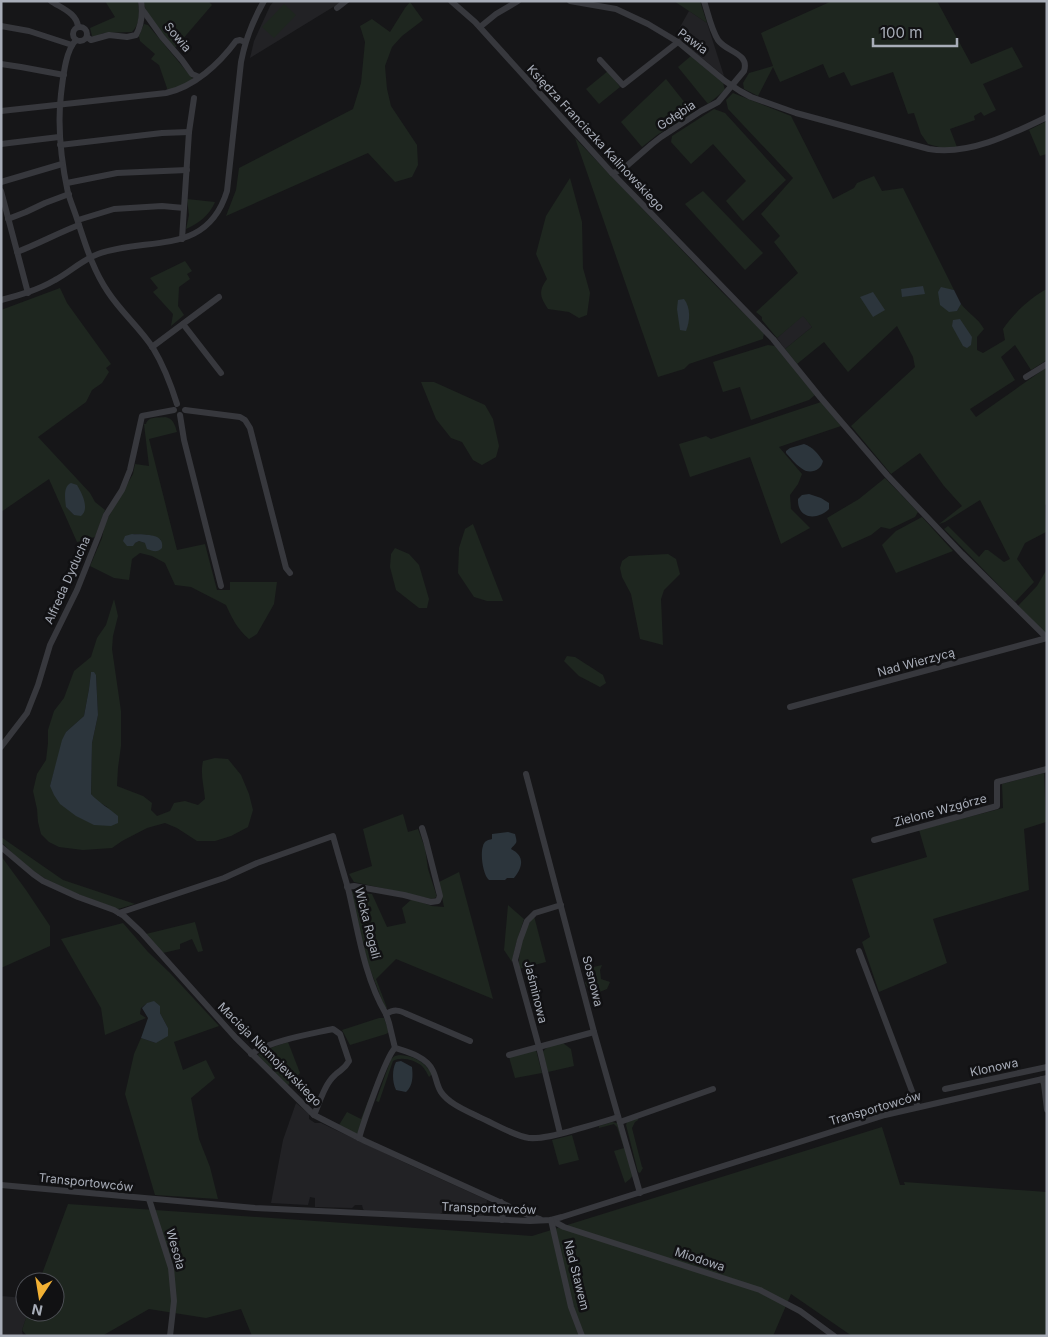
<svg xmlns="http://www.w3.org/2000/svg" width="1048" height="1337" font-family="Inter,sans-serif">
	<style>
		.built { fill: #222225 }
		.green { fill: #1e261f; fill-rule: evenodd }
		.water { fill: #2c353c }
		.lines { fill: none; stroke-linecap: round; stroke-linejoin: round }
		.street { stroke: #37383d; stroke-width: 6 }
		.labels { text-anchor: middle; dominant-baseline: central; stroke-width: 5; stroke-linejoin: round; paint-order: stroke }
		.street-label { font-size: 12px; fill: #a8adb8; stroke: #111113 }
	</style>
	<rect width="100%" height="100%" fill="#161618"/>
	<g class="built">
		<polygon points="274,1 343,1 250,58 254,41 270,6"/>
		<polygon points="689,11 707,23 724,76 675,36"/>
		<polygon points="803,315 812,327 785,349 777,338"/>
		<polygon points="296,1103 309,1114 309,1119 315,1123 321,1123 410,1165 487,1200 484,1216 458,1214 455,1210 446,1210 440,1214 365,1211 363,1209 362,1205 355,1205 352,1208 315,1207 315,1198 310,1197 308,1205 271,1203 283,1140"/>
		<polygon points="1,1296 25,1298 25,1312 28,1312 22,1330 23,1336 1,1336"/>
	</g>
	<g class="green">
		<path d="M105 1H138C139 13 141 23 132 32L103 33 96 37 92 36 90 28 115 17Z"/>
		<path d="M143 1H208L212 5 175 48C164 34 147 19 143 1Z"/>
		<polygon points="674,1 700,1 707,23"/>
		<polygon points="832,1 937,1 971,64 1012,47 1023,67 983,84 996,110 984,116 981,112 974,116 975,120 950,129 957,147 946,149 928,144 921,134 914,113 908,114 893,72 851,86 844,72 829,78 823,64 780,82 773,67 758,96 744,89 743,83 749,73 773,66 761,33"/>
		<polygon points="410,2 423,20 402,36 392,47 385,66 387,89 391,106 417,145 418,165 412,177 395,182 368,153 226,216 236,190 239,168 353,109 361,83 365,42 360,26 372,19 390,32 405,8"/>
		<polygon points="284,4 296,15 274,38 262,27"/>
		<polygon points="144,24 148,25 193,79 180,87 168,91 159,65 151,59 155,54 140,41 139,36"/>
		<polygon points="691,56 723,83 725,90 708,104 678,67"/>
		<polygon points="608,71 620,87 599,104 586,89"/>
		<polygon points="666,79 693,113 657,135 642,147 621,122"/>
		<path d="M733 93 791 116 833 199 854 188 857 183 874 176 882 191 903 188 954 290 946 289 957 311 961 304C969 314 978 318 984 329L977 337V350L983 353 1005 340 1003 329C1013 314 1031 297 1047 289V360L1031 370 1015 345 1001 357 1015 380 970 409 976 417 1047 367V504L1045 505 1046 532 1025 543 1017 559 1034 582 1015 602 944 529 948 526 979 557 985 550H988L1004 562 1010 559 980 500 945 522 939 524 962 506 944 486 920 453 891 474 851 426 915 367 913 357 897 326 848 372 824 342 797 364 785 349 812 327 803 316 777 338 762 320V317L756 312 798 273 774 242 780 236 761 214 793 178 728 109 726 100Z"/>
		<polygon points="714,109 725,113 786,180 743,221 726,201 746,181 713,144 691,164 671,142 672,136"/>
		<polygon points="1047,121 1047,154 1040,156 1029,130"/>
		<polygon points="575,138 722,292 764,333 763,339 689,364 684,369 658,377"/>
		<path d="M570 178 582 222 583 268 590 293 587 315 579 318 569 312 548 309C540 297 538 291 547 279L536 254 546 216Z"/>
		<polygon points="703,191 763,253 745,270 685,204"/>
		<path d="M187 199 215 202C209 216 199 223 186 229L189 215Z"/>
		<polygon points="185,261 192,271 187,274 190,279 179,287 178,306 184,315 171,326 173,314 153,292 158,288 150,278"/>
		<path d="M60 288 67 303 111 364 106 368 109 372 102 383 92 390 86 402 38 437 90 493 95 502 105 510 95 537 77 542 49 479 1 512V310ZM79 489 81 495 74 515 66 507V501Z"/>
		<polygon points="768,345 775,346 815,395 809,400 751,420 740,387 723,392 713,362"/>
		<polygon points="421,382 434,382 485,405 493,419 499,446 496,457 482,465 473,460 462,442 451,438 436,419"/>
		<polygon points="821,402 841,426 779,447 802,474 798,484 790,495 791,509 810,528 781,544 750,457 690,477 679,444 706,436 711,439"/>
		<path d="M165 417C173 418 175 425 177 432L149 439 177 550 205 544 217 590H230V582H277L274 604 257 634 249 639C237 629 232 618 226 605L191 587 175 585 165 563 152 556 140 553 132 559 129 580 114 578 90 566 102 538 105 523 133 474 135 464 149 466 144 424H146C148 416 158 418 165 417ZM132 534C145 536 147 532 161 540L145 543 139 541 135 543Z"/>
		<polygon points="885,478 918,512 915,517 890,529 881,527 871,535 842,548 827,518 859,499"/>
		<polygon points="922,517 953,551 896,573 882,545 896,531"/>
		<polygon points="473,524 503,601 487,601 474,597 458,573 459,548 465,529"/>
		<polygon points="395,548 409,554 419,565 429,599 427,608 419,608 396,590 390,567 391,554"/>
		<polygon points="668,554 676,559 680,574 664,590 661,599 663,645 640,639 631,594 622,577 620,568 622,561 629,556"/>
		<polygon points="1047,569 1047,635 1018,606 1037,586"/>
		<path d="M114 599 118 616 113 636 112 649 121 711V746L118 768 117 786 143 796 152 803 151 810 157 816 170 811 174 803 185 801 198 805 205 799C204 786 200 774 203 761L215 758 228 759 241 775 249 794 253 810 248 827 231 836 215 841H197L177 828 165 823 147 828 122 841 112 848 83 850 59 847 49 842 41 834 38 822 37 809 33 791 37 774 46 760 48 743V730L54 711 64 698 74 671 91 657 97 638 106 625ZM91 672 96 675 98 715 92 743 91 794 97 801 109 808 50 786 54 772 66 732 84 716 89 689Z"/>
		<polygon points="567,656 575,657 603,675 606,683 600,687 579,676 564,661"/>
		<polygon points="1044,773 1046,822 1024,829 1029,890 933,919 947,963 879,992 862,942 870,937 852,879 927,857 919,830 1003,808 1002,784"/>
		<polygon points="403,814 408,832 418,829 425,848 428,869 437,897 432,899 354,882 349,874 372,866 363,829"/>
		<polygon points="1,837 63,880 135,904 118,909 75,893 49,881 27,867 1,842"/>
		<polygon points="1,856 26,890 50,926 50,946 1,968"/>
		<path d="M459 872 493 999 396 959 376 979 387 1008H385L368 964 359 928 351 893C355 889 357 889 362 889V893L372 894 387 927 406 923 402 908 412 899 432 906 444 907 439 882Z"/>
		<polygon points="508,905 524,919 516,944 512,962 504,950"/>
		<path d="M534 916 546 962 519 969C518 951 523 930 534 916Z"/>
		<polygon points="195,922 203,951 198,952 192,939 180,944 180,949 163,953 146,934"/>
		<polygon points="123,923 148,952 170,973 219,1026 174,1042 183,1070 206,1060 215,1078 191,1098 199,1139 210,1167 218,1199 155,1195 125,1094 134,1054 141,1038 156,1043 168,1028 160,1013 147,1003 141,1008 140,1014 146,1018 105,1035 101,1008 61,939"/>
		<polygon points="602,965 600,970 601,979 610,982 607,989 592,995 585,983 587,980 585,969"/>
		<polygon points="379,1018 384,1018 389,1032 386,1034 350,1045 342,1030"/>
		<polygon points="288,1042 300,1073 287,1086 259,1059 258,1055 261,1051"/>
		<path d="M563 1043 571 1049 574 1066 548 1072 542 1053C547 1045 555 1045 563 1043Z"/>
		<polygon points="536,1050 542,1073 515,1078 509,1057"/>
		<path d="M399 1055C414 1056 424 1061 432 1074L429 1077C427 1073 425 1069 422 1066 415 1060 401 1056 393 1061L379 1102 376 1101 391 1059 395 1056Z"/>
		<polygon points="376,1081 377,1082 357,1135 339,1125 347,1112 361,1119"/>
		<polygon points="638,1118 638,1120 635,1122 632,1128 642,1167 643,1168 640,1173 638,1172 626,1125 627,1122"/>
		<polygon points="612,1122 617,1123 633,1175 630,1179 625,1183 614,1151 624,1148 617,1127 614,1124 599,1128 599,1126"/>
		<polygon points="882,1127 900,1185 905,1185 904,1182 1047,1192 1047,1336 852,1336 791,1294 773,1336 252,1336 241,1309 206,1318 149,1309 102,1336 27,1336 22,1330 28,1312 55,1312 55,1282 39,1282 68,1204 532,1236"/>
		<polygon points="572,1135 579,1160 559,1165 552,1140"/>
	</g>
	<g class="water">
		<polygon points="923,286 925,294 902,297 901,289"/>
		<polygon points="941,287 954,290 961,304 957,311 949,312 940,305 938,292"/>
		<polygon points="873,292 885,310 873,317 860,297"/>
		<path d="M684 299C691 308 690 321 686 331L680 330 677 309 678 300Z"/>
		<polygon points="960,319 972,337 971,345 967,348 963,346 952,326 953,320"/>
		<path d="M804 444C813 447 818 454 823 461 821 471 809 475 801 468 795 464 791 458 786 453V451L790 448Z"/>
		<path d="M71 483 77 485C82 493 90 509 81 516L74 515 66 507C65 499 63 486 71 483Z"/>
		<path d="M809 494 821 498 829 503V509C817 521 797 519 798 499L802 495Z"/>
		<path d="M132 534C142 535 165 532 162 548 157 553 153 551 147 549L145 543 139 541 135 543 133 546H127L123 541 125 536Z"/>
		<path d="M91 672H94L96 675 98 715 92 743 91 794C99 803 109 808 118 816V823L111 826 94 825 76 816 60 804 54 795 50 786 62 740 66 732 84 716 89 689Z"/>
		<path d="M508 832 515 834C518 845 516 842 511 849 525 856 523 867 514 878H507L505 880H489C483 875 480 854 483 846 484 841 488 840 492 839V834Z"/>
		<polygon points="154,1001 160,1006 160,1013 168,1028 168,1036 156,1043 141,1038 148,1018 142,1008 147,1003"/>
		<path d="M401 1061 412 1067C413 1076 413 1086 406 1092L396 1090C392 1082 392 1069 396 1062Z"/>
	</g>
	<g class="lines">
		<g class="street">
			<path d="M51 1C61 8 77 13 78 27"/>
			<polyline points="451,1 475,22 612,173 773,339 820,397 887,475 962,554 1047,638"/>
			<path d="M570 1 616 9 648 24 678 42 725 81 740 91 751 97 796 113 929 149C968 156 1012 134 1047 117"/>
			<polyline points="337,8 346,1"/>
			<polyline points="142,9 162,37 182,60 192,74 199,77"/>
			<polyline points="1,26 29,31 72,45"/>
			<circle cx="80" cy="34" r="7"/>
			<polyline points="480,27 496,14 518,1"/>
			<path d="M87 37 91 40 109 35 127 37 136 35C142 24 143 14 141 1"/>
			<path d="M76 40C65 51 63 79 61 94 57 128 61 160 68 193 71 203 75 212 78 222 86 246 93 270 108 292 121 312 140 328 153 348 164 366 171 385 177 404"/>
			<polyline points="600,60 623,85 678,42"/>
			<polyline points="1,64 21,67 64,75"/>
			<path d="M1 111 166 93C194 87 219 64 236 41L240 40 245 42"/>
			<polyline points="1,144 59,137"/>
			<polyline points="60,145 162,133 189,132"/>
			<path d="M612 173 622 170 652 144 661 137 701 111 718 102 744 71C750 53 726 52 718 40 711 29 708 13 704 1"/>
			<polyline points="1,182 62,164"/>
			<polyline points="67,183 117,173 187,170"/>
			<polyline points="1,191 28,293"/>
			<polyline points="8,219 26,212 45,203 69,194"/>
			<polyline points="78,220 114,209 162,206 184,208"/>
			<polyline points="182,239 189,132 194,98"/>
			<path d="M17 252C38 244 58 233 79 225"/>
			<path d="M1 300C20 295 38 290 55 280 70 272 82 260 98 254 148 236 207 257 227 191L241 62C245 41 253 20 264 1"/>
			<polyline points="183,324 221,373"/>
			<polyline points="152,347 219,297"/>
			<polyline points="1026,377 1047,364"/>
			<polyline points="185,410 240,417 245,420 250,428 286,568 290,573"/>
			<polyline points="180,415 184,440 221,586"/>
			<polyline points="790,707 1047,638"/>
			<polyline points="1,747 27,713 38,685 50,645 77,590 98,537 106,515 122,490 130,470 142,416 174,410"/>
			<polyline points="526,774 594,1032 640,1193"/>
			<polyline points="874,840 997,806 997,782 1047,769"/>
			<polyline points="1,847 33,874 43,881 78,897 114,910 124,916 141,932 235,1037 314,1115 365,1141 530,1216 540,1219"/>
			<polyline points="347,887 354,886 404,895 431,902 438,901 440,896 426,841 422,828"/>
			<path d="M119 913 224 878 257 863 333 836C338 854 343 871 348 888 358 930 364 977 386 1014"/>
			<polyline points="859,951 918,1107"/>
			<path d="M395 1048C408 1052 427 1057 433 1071 436 1077 437 1086 441 1092 449 1104 467 1111 479 1117 493 1123 514 1136 529 1138 543 1139 560 1134 574 1130 588 1126 603 1122 618 1117"/>
			<path d="M395 1048 389 1023 386 1014C394 1009 399 1010 407 1014L470 1041"/>
			<path d="M251 1054C269 1041 311 1034 333 1029L340 1034 349 1061C344 1070 341 1069 335 1075 324 1085 320 1102 314 1115"/>
			<polyline points="509,1055 594,1032"/>
			<polyline points="1042,1079 1044,1084 1047,1110"/>
			<polyline points="945,1089 1047,1067"/>
			<polyline points="620,1122 713,1089"/>
			<polyline points="560,1133 539,1047 515,960 520,940 527,921 535,913 561,905"/>
			<path d="M359 1138C363 1124 386 1056 395 1048"/>
			<polyline points="1,1185 255,1208 530,1221 551,1220 562,1217 885,1115 1047,1078"/>
			<polyline points="149,1199 171,1268 174,1301 170,1336"/>
			<polyline points="501,1202 504,1207 502,1220"/>
			<polyline points="551,1220 564,1227 760,1290 800,1311 834,1336"/>
			<polyline points="551,1220 571,1307 582,1336"/>
		</g>
	</g>
	<g class="labels">
		<g class="street-label">
			<text transform="translate(178 37) rotate(50)">Sowia</text>
			<text transform="translate(693 41) rotate(37)">Pawia</text>
			<text transform="translate(676 115) rotate(-33)">Gołębia</text>
			<text transform="translate(596 138) rotate(47)">Księdza Franciszka Kalinowskiego</text>
			<text transform="translate(67 580) rotate(-66)">Alfreda Dyducha</text>
			<text transform="translate(916 662) rotate(-15)">Nad Wierzycą</text>
			<text transform="translate(940 810) rotate(-15)">Zielone Wzgórze</text>
			<text transform="translate(368 923) rotate(76)">Wicka Rogali</text>
			<text transform="translate(593 981) rotate(76)">Sosnowa</text>
			<text transform="translate(536 992) rotate(76)">Jaśminowa</text>
			<text transform="translate(270 1054) rotate(45)">Macieja Niemojewskiego</text>
			<text transform="translate(994 1067) rotate(-12)">Klonowa</text>
			<text transform="translate(875 1108) rotate(-16)">Transportowców</text>
			<text transform="translate(86 1182) rotate(6)">Transportowców</text>
			<text transform="translate(489 1208) rotate(2)">Transportowców</text>
			<text transform="translate(176 1249) rotate(74)">Wesoła</text>
			<text transform="translate(700 1259) rotate(18)">Miodowa</text>
			<text transform="translate(577 1275) rotate(76)">Nad Stawem</text>
		</g>
	</g>
	<rect width="1048" height="1337" fill="none" stroke="#a8adb8" stroke-width="5"/>
	<g transform="translate(40 1297) rotate(192)"><circle r="24" fill="#111113" stroke="#4d4f55"/>
	<path d="M0-4L9 19L0 12L-9 19Z" fill="#f2b134"/>
	<text y="-8" font-size="14" font-weight="bold" text-anchor="middle" fill="#a8adb8">N</text>
	</g>
	<path d="M873 38v8h84v-8" fill="none" stroke="#a8adb8" stroke-width="2.5"/>
	<text x="880" y="38" font-size="15" fill="#a8adb8" stroke="#111113" stroke-width="4" paint-order="stroke">100 m</text>
</svg>
